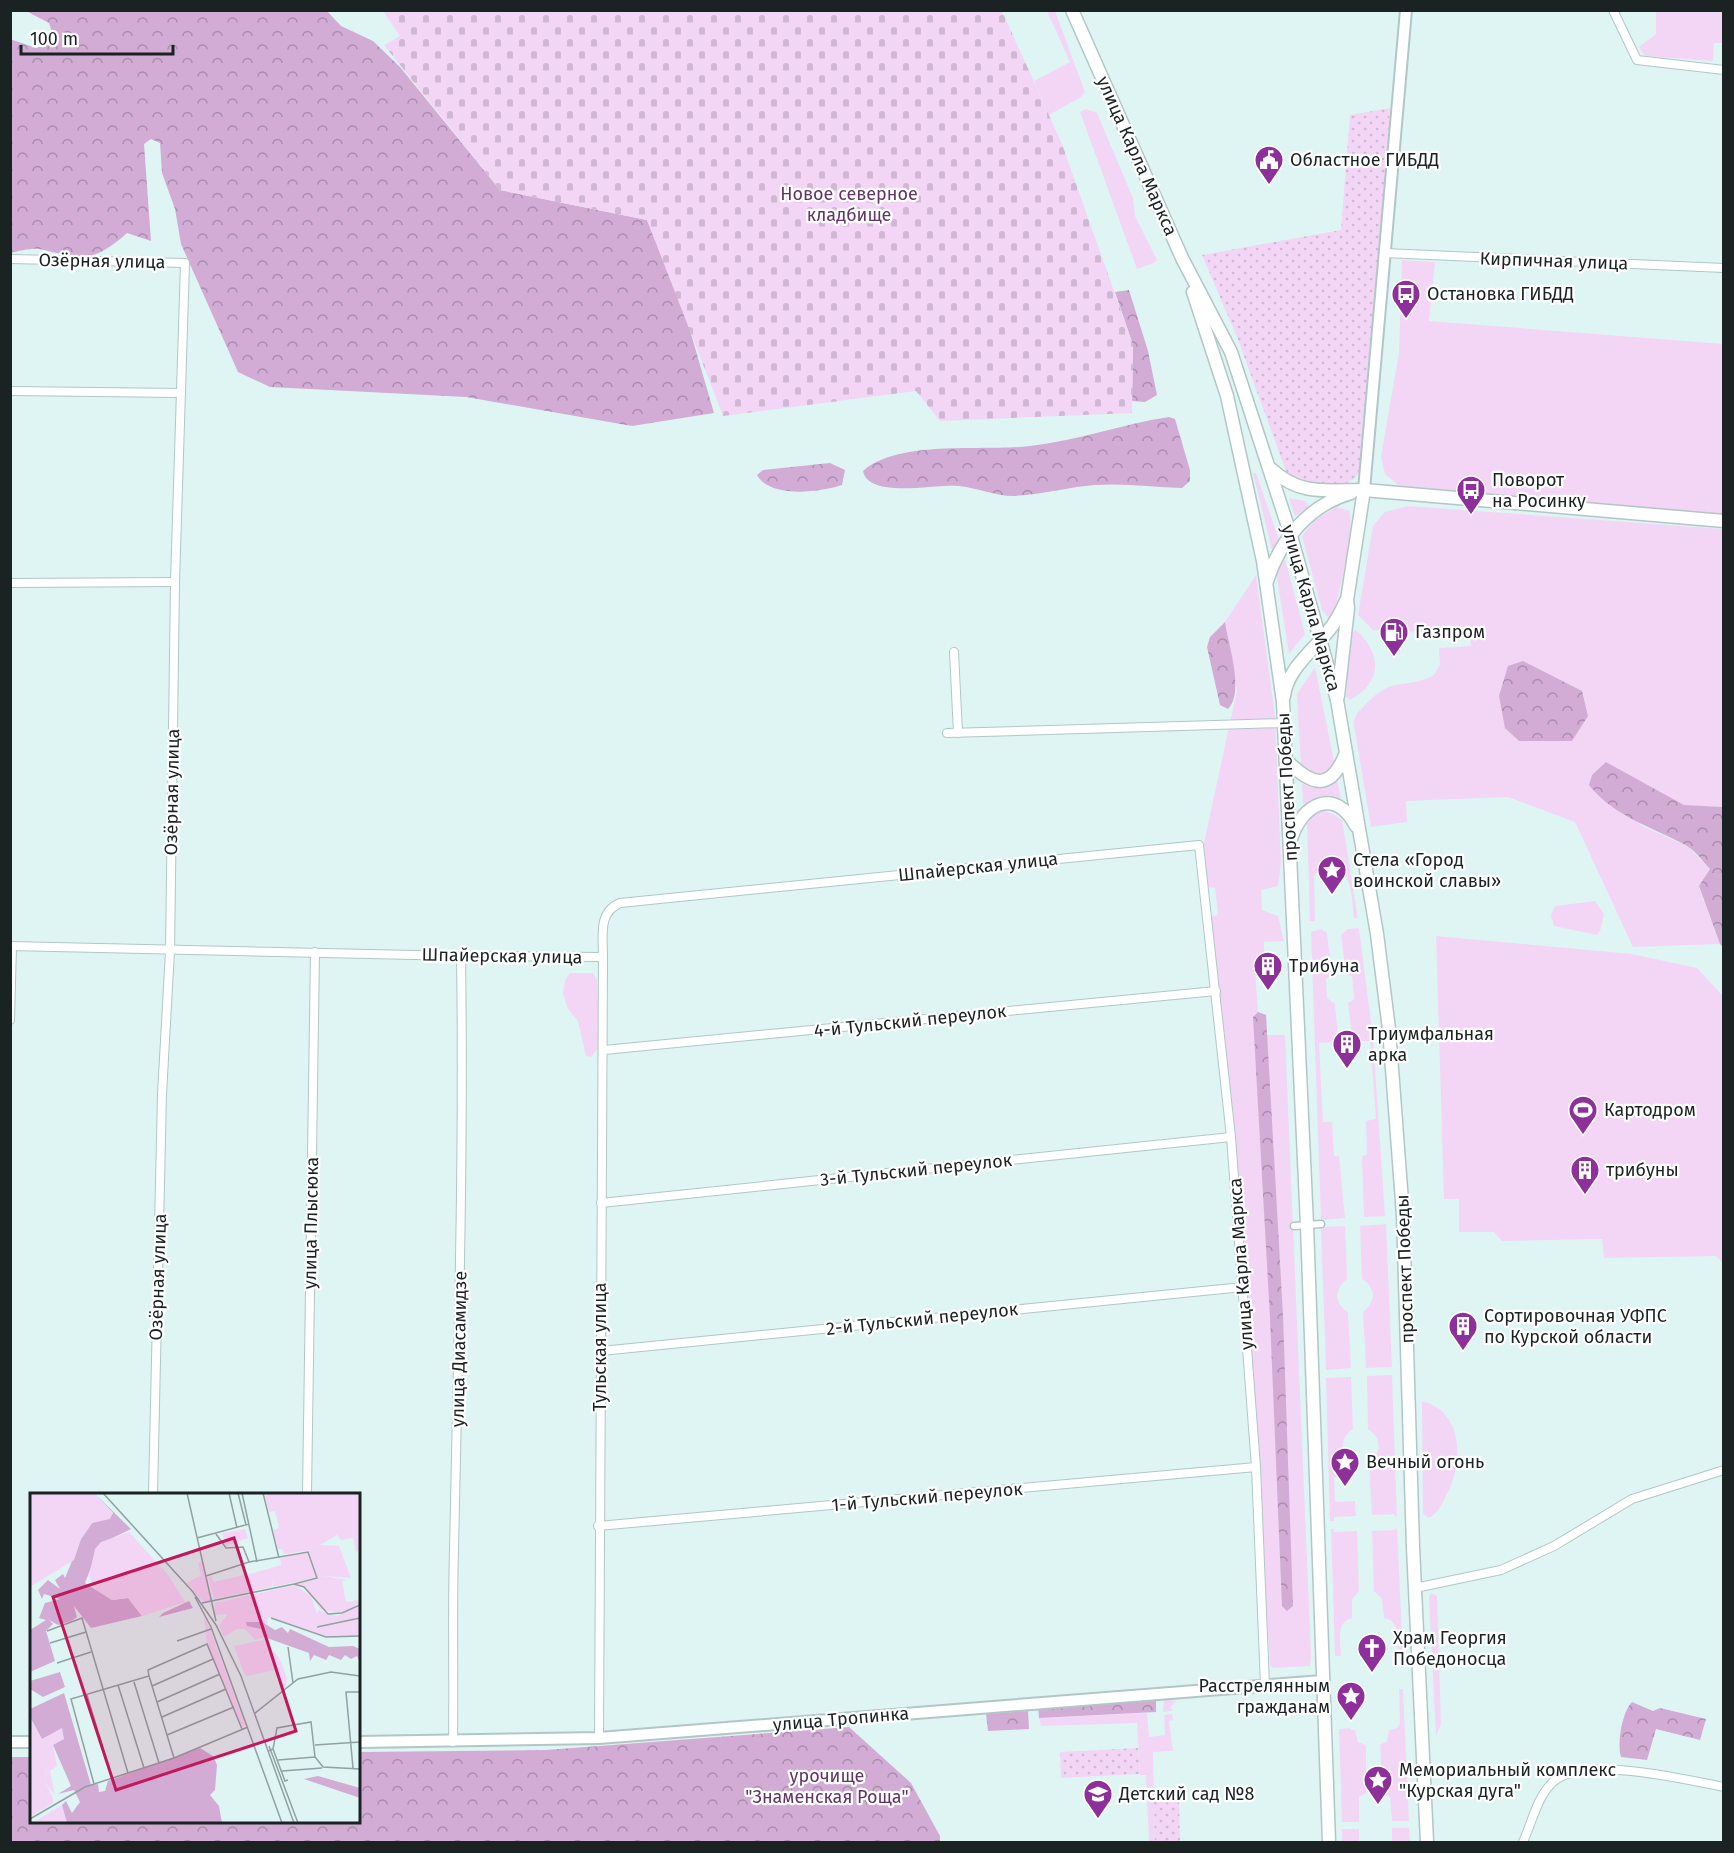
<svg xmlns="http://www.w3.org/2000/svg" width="1734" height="1853" font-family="'Fira Sans',sans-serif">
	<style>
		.green { fill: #f3d6f6 }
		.forest { fill: url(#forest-crowns) }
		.cemetery { fill: url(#cemetery-stones) }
		.park { fill: url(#park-dots) }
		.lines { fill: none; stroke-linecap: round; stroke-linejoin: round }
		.pedestrian-casing { stroke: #b1c7c6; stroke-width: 9 }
		.minor-casing { stroke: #b1c7c6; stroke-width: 10 }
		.secondary-casing { stroke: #b1c7c6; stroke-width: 14 }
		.primary-casing { stroke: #b1c7c6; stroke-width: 15 }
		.pedestrian { stroke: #fff; stroke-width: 6 }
		.minor { stroke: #fff; stroke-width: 8 }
		.secondary { stroke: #fff; stroke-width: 10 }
		.primary { stroke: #fff; stroke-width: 12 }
		.labels { text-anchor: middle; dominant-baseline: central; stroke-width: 4.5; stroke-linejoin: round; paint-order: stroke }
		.street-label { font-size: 18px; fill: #1a2222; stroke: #fff }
		.poi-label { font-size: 18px; fill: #1a2222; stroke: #fff; text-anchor: start }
		.park-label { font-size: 18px; fill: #613366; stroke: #fff }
		.inset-road { fill: none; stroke: #90a1a0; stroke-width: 1.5 }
		.view { fill: #c2185b; fill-opacity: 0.15; stroke: #c2185b; stroke-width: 3 }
		.inset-edge { fill: none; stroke: #1a2222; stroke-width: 3 }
	</style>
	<defs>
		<pattern id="forest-crowns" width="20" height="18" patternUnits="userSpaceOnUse" patternTransform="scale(1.5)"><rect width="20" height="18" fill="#d2acd5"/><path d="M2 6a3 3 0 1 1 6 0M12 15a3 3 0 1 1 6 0" fill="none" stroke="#aa8cac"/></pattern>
		<pattern id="cemetery-stones" width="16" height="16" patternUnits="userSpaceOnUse" patternTransform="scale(1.5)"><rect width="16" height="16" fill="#f3d6f6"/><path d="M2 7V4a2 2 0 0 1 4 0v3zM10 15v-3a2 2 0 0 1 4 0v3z" fill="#d0b7d3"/></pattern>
		<pattern id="park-dots" width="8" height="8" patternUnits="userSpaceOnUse" patternTransform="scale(1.5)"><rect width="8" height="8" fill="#f3d6f6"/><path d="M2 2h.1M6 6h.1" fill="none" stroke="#d0b7d3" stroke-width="1.8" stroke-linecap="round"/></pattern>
	</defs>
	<rect width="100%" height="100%" fill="#dff5f4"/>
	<g class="green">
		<polygon points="1047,11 1055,11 1085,92 1081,97 1049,115 1034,81 1070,62"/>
		<polygon points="1656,11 1723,11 1723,43 1714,43 1713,61 1645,56 1639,47 1656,34"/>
		<polygon points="1086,109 1097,113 1133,198 1135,216 1157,260 1154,263 1137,269 1080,112"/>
		<polygon points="1402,260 1435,262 1429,321 1723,344 1723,516 1403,489 1385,474 1381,456 1399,353"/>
		<polygon points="1253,473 1256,473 1279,540 1272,550"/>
		<polygon points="1289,498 1306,501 1309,507 1295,516"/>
		<path d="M1408 506 1723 529V807L1684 806 1606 762 1640 825 1689 847 1710 870 1699 887 1720 944 1633 947 1575 822 1508 797 1406 801 1407 822 1371 827 1354 725C1354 715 1359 711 1365 705 1393 675 1402 690 1433 676L1440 665 1439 648 1471 646 1470 634 1373 630 1358 615 1373 526 1385 512Z"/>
		<polygon points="1337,507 1350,511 1351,538 1334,615 1329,619 1322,610 1302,536 1315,520"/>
		<polygon points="1285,559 1305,634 1289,654 1277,578 1277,572"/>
		<polygon points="1256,575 1275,716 1281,863 1278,886 1261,890 1262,910 1278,916 1284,941 1264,942 1264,963 1255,968 1258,1012 1266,1015 1267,1035 1285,1035 1311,1655 1310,1666 1273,1668 1270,1665 1252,1350 1211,917 1218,915 1215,888 1208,887 1204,843 1237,690 1225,622"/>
		<path d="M1356 630C1382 654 1383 682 1350 700L1346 696 1351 633Z"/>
		<polygon points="1315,667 1335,766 1328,772 1317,775 1301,765 1297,694"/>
		<path d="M1337 779 1341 800 1321 796 1303 804 1302 783C1315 791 1326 789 1337 779Z"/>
		<path d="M1324 811 1333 814 1342 820 1358 918H1354C1352 903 1353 866 1330 866 1323 866 1318 870 1314 876L1315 921H1310L1307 824 1312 816Z"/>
		<polygon points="1595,901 1604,914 1600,931 1597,935 1554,926 1551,915 1555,906"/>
		<polygon points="1359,928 1373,1038 1385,1216 1364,1217 1362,1156 1367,1155 1366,1121 1376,1119 1370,1041 1355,1041 1352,1037 1348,1003 1354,999 1352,976 1346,974 1341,935 1348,929"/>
		<polygon points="1321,929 1327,933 1332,975 1326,979 1327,998 1335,1004 1338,1037 1334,1042 1319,1043 1323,1122 1332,1122 1334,1156 1339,1156 1345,1218 1321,1220 1311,932"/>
		<polygon points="1436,936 1632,954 1697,968 1723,996 1723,1263 1716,1256 1604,1258 1602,1239 1502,1241 1494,1232 1459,1232 1459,1199 1444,1199"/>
		<polygon points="570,973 593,973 597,980 600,1046 591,1057 586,1056 578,1021 568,1009 563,994 565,980"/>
		<path d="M1386 1224 1392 1367 1366 1368 1363 1312C1376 1302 1376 1287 1362 1279L1360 1226Z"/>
		<path d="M1345 1226 1347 1279C1334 1289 1334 1304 1348 1312L1351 1368 1326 1370 1321 1227Z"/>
		<path d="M1392 1375 1397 1518 1394 1514 1372 1515 1369 1462C1382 1453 1382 1438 1368 1429L1367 1376Z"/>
		<path d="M1351 1377 1353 1429C1339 1438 1340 1454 1354 1462L1355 1476 1334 1477 1335 1502 1355 1501 1356 1516 1334 1517V1521H1330L1326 1378Z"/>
		<path d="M1422 1401C1465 1412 1464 1466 1445 1498 1441 1505 1437 1515 1428 1518L1423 1513Z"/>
		<path d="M1397 1526 1403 1659H1398C1398 1645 1402 1621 1384 1618L1382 1599 1374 1591 1372 1531 1395 1530Z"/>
		<path d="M1331 1529H1334V1532L1357 1531 1359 1591 1352 1599V1618C1335 1622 1341 1642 1341 1656H1335Z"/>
		<polygon points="1431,1593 1437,1596 1441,1724 1436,1736 1429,1597"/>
		<polygon points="1399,1689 1403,1689 1409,1821 1392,1821 1390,1797 1383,1793 1380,1745 1387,1741 1389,1730 1397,1728 1400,1723"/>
		<polygon points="1164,1699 1176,1701 1171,1706 1172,1711 1163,1712"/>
		<polygon points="1147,1713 1149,1737 1165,1735 1164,1715 1172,1714 1173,1720 1169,1721 1173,1751 1153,1752 1155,1842 1149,1842 1146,1775 1140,1775 1137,1723 1041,1726 1039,1718"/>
		<polygon points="1350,1728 1351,1730 1355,1730 1358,1742 1366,1745 1366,1793 1359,1797 1359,1822 1342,1822 1339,1729"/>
		<polygon points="1392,1828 1409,1828 1410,1842 1392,1842"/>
		<rect x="1342" y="1829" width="17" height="13"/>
	</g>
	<g class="forest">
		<path d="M26 11H327L341 26 373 41 400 67 500 190 647 220 687 320 714 413 632 426 466 397 270 387 238 372 181 244 175 209 162 173 160 143 151 139 144 144 151 241 127 233C91 265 82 258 39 249 31 248 19 251 11 253L10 39 36 48 55 41 49 23Z"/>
		<polygon points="1129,290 1148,351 1157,395 1145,402 1132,401 1133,345 1115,292"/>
		<path d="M1169 417 1175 419 1190 470V481L1182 488C1153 487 1123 483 1095 485 1068 487 1041 495 1013 496 995 496 978 488 959 486 937 483 869 500 863 471 900 439 983 452 1030 446 1077 441 1122 424 1169 417Z"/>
		<path d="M830 463 845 470 842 485C821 492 770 499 757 475L763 470Z"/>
		<path d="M1225 622C1228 643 1245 693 1228 709L1220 705 1207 647 1210 637Z"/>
		<polygon points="1523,661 1582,691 1588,716 1572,741 1519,741 1505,728 1499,696 1508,666"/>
		<path d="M1606 762 1684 805 1723 807V947L1720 944 1699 886 1710 869C1703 862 1696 851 1687 846 1653 827 1614 817 1589 785L1592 775Z"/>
		<polygon points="1258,1012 1266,1015 1283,1315 1293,1606 1287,1611 1282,1606 1270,1318 1253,1017"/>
		<polygon points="1156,1698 1156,1712 1039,1718 1038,1705"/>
		<path d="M1632 1702 1653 1711 1660 1708 1706 1719 1700 1740 1656 1729 1647 1760 1621 1757C1617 1743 1622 1712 1632 1702Z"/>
		<polygon points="1028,1711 1029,1729 988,1731 986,1714"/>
		<polygon points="849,1727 911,1783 940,1836 940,1842 11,1842 11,1757 31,1757 32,1822 358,1822 359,1752 546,1750"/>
	</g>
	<polygon class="cemetery" points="383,11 1002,11 1062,144 1133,345 1132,413 940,421 916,391 723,416 647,220 500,190 384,45 400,36"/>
	<g class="park">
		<path d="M1390 108 1376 348 1361 468C1350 496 1311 485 1288 477L1237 337 1202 255 1341 230 1350 115Z"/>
		<polygon points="1138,1748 1140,1774 1061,1778 1060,1752"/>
		<polygon points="1154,1797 1179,1797 1180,1842 1155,1842"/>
	</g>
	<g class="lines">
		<g class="pedestrian-casing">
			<polyline id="pedestrian" points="1294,1226 1321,1224"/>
		</g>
		<g class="minor-casing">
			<g id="minor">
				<polyline points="1613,10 1637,60 1724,70"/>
				<polyline points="1385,253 1724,268"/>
				<polyline points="10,259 185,263 175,582 170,951 162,1094 153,1494"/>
				<polyline points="10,391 181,393"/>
				<polyline points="10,583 175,582"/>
				<polyline points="954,652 958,733"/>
				<polyline points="947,733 1284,723"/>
				<path d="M10 946 461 956 603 957C603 936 598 912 620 903L1199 845 1231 1137 1256 1467 1265 1685"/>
				<polyline points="10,1020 12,946"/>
				<polyline points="604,1050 1216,991"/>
				<polyline points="601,1203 1231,1137"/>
				<polyline points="601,1351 1243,1287"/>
				<polyline points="307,1494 315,952"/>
				<polyline points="598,1526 1256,1467"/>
				<polyline points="1415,1588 1501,1570 1554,1546 1632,1499 1724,1470"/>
				<polyline points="599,1738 603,957"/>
				<path d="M453 1742C454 1679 452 1615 454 1551 458 1353 464 1155 461 956"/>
				<path d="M1523 1842C1531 1825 1537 1798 1551 1784 1579 1753 1687 1780 1724 1787"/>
			</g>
		</g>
		<g class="secondary-casing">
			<g id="secondary">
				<polyline points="1364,490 1406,10"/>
				<polyline points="10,1742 32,1742"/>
				<polyline points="358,1742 599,1738 1322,1681"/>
			</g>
		</g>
		<g class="primary-casing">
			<g id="primary">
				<polyline points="1072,10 1182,258 1231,352 1291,536 1337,700 1377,934 1389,1029 1403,1215 1413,1547 1427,1842"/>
				<polyline points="1193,292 1227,396 1263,561 1283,702 1307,1225 1329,1842"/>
				<path d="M1271 469C1300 496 1326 490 1364 490L1724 521"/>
				<path d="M1267 581C1280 540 1309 505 1351 493"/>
				<path d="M1284 696C1287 669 1314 650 1329 630 1337 621 1341 611 1346 601"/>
				<polyline points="1338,696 1348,608 1347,600 1364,490"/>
				<path d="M1286 760C1311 785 1330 793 1346 753"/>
				<path d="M1291 839C1302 804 1335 786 1356 826"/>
			</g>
		</g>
		<use href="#pedestrian" class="pedestrian"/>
		<use href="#minor" class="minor"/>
		<use href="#secondary" class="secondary"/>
		<use href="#primary" class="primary"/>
	</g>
	<defs>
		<g id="civic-pin" transform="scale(1.5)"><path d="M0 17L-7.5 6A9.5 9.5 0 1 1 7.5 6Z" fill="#8e3099" stroke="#fff"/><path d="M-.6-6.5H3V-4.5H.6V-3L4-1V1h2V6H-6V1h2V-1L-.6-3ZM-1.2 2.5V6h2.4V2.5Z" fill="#fff"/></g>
		<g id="bus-pin" transform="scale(1.5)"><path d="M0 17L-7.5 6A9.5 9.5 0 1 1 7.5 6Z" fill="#8e3099" stroke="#fff"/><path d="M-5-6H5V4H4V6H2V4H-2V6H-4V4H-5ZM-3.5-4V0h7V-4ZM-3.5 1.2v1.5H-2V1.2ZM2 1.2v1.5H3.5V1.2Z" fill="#fff"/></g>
		<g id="fuel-pin" transform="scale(1.5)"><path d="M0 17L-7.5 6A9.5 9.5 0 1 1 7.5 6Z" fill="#8e3099" stroke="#fff"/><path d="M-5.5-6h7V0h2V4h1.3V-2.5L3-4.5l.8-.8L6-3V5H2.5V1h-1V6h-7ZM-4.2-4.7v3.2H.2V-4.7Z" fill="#fff"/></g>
		<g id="sight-pin" transform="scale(1.5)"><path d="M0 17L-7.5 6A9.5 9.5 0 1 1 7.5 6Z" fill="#8e3099" stroke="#fff"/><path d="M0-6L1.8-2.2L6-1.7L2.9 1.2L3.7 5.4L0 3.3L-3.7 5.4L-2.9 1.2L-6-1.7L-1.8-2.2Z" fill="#fff"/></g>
		<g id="building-pin" transform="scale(1.5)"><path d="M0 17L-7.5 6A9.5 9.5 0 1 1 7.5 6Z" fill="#8e3099" stroke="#fff"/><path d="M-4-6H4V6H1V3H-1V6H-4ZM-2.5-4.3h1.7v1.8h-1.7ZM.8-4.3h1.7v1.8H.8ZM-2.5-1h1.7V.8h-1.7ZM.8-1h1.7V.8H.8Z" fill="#fff"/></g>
		<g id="stadium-pin" transform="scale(1.5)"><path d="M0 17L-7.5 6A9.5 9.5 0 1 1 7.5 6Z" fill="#8e3099" stroke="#fff"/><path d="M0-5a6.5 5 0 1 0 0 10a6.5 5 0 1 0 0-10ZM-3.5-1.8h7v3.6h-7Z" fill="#fff"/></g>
		<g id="church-pin" transform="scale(1.5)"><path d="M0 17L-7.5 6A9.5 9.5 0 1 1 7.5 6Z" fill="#8e3099" stroke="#fff"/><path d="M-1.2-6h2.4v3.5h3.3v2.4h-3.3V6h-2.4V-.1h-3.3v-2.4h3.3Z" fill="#fff"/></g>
		<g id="school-pin" transform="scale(1.5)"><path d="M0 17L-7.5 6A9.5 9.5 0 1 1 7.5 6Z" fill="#8e3099" stroke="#fff"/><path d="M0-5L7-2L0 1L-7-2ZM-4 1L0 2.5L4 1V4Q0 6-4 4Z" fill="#fff"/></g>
	</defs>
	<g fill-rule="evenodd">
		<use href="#civic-pin" x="1269" y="160"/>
		<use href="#bus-pin" x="1406" y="294"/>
		<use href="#bus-pin" x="1471" y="490"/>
		<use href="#fuel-pin" x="1394" y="632"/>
		<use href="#sight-pin" x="1332" y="870"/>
		<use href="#building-pin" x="1268" y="966"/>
		<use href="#building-pin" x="1347" y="1044"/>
		<use href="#stadium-pin" x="1583" y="1110"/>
		<use href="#building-pin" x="1585" y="1170"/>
		<use href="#building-pin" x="1463" y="1326"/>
		<use href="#sight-pin" x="1345" y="1462"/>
		<use href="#church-pin" x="1372" y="1648"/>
		<use href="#sight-pin" x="1351" y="1696"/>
		<use href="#sight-pin" x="1378" y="1780"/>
		<use href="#school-pin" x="1098" y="1794"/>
	</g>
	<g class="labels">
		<g class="street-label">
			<text transform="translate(1137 156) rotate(66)">улица Карла Маркса</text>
			<text transform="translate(102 261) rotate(1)">Озёрная улица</text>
			<text transform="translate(1554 261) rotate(2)">Кирпичная улица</text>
			<text transform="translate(1311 608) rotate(74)">улица Карла Маркса</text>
			<text transform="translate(1287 787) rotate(-93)">проспект Победы</text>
			<text transform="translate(172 792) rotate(-89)">Озёрная улица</text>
			<text transform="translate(978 867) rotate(-6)">Шпайерская улица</text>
			<text transform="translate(502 956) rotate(1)">Шпайерская улица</text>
			<text transform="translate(910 1021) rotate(-6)">4-й Тульский переулок</text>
			<text transform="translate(916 1170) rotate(-6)">3-й Тульский переулок</text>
			<text transform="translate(311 1223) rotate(-89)">улица Плысюка</text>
			<text transform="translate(1241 1264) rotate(-94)">улица Карла Маркса</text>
			<text transform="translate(1405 1269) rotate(-92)">проспект Победы</text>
			<text transform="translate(158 1277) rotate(-88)">Озёрная улица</text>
			<text transform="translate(922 1319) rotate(-6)">2-й Тульский переулок</text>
			<text transform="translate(600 1347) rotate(-90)">Тульская улица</text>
			<text transform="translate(459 1349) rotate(-89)">улица Диасамидзе</text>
			<text transform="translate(927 1497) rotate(-5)">1-й Тульский переулок</text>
			<text transform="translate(841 1719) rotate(-5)">улица Тропинка</text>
		</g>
		<g class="poi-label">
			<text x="1290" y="160">Областное ГИБДД</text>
			<text x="1427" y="294">Остановка ГИБДД</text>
			<text x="1492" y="480">Поворот<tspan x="1492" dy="21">на Росинку</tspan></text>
			<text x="1415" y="632">Газпром</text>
			<text x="1353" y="860">Стела «Город<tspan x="1353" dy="21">воинской славы»</tspan></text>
			<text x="1289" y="966">Трибуна</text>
			<text x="1368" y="1034">Триумфальная<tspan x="1368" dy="21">арка</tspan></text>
			<text x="1604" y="1110">Картодром</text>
			<text x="1606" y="1170">трибуны</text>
			<text x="1484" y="1316">Сортировочная УФПС<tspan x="1484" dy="21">по Курской области</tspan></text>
			<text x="1366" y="1462">Вечный огонь</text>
			<text x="1393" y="1638">Храм Георгия<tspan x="1393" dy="21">Победоносца</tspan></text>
			<text x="1330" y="1686" text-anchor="end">Расстрелянным<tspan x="1330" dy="21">гражданам</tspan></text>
			<text x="1399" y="1770">Мемориальный комплекс<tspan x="1399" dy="21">"Курская дуга"</tspan></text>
			<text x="1119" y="1794">Детский сад №8</text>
		</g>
		<g class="park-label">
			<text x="849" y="194">Новое северное<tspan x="849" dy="21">кладбище</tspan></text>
			<text x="827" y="1776">урочище<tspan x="827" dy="21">"Знаменская Роща"</tspan></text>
		</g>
	</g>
	<g transform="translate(30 1493)">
		<rect width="330" height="330" fill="#dff5f4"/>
		<path d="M240 0H330V57L326 59 323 45 311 47 307 42 290 52 309 53 321 85 293 83 318 87 312 88 316 109 330 107V111L313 120 291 117 277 96 265 91 292 83 243 94 244 83 242 94 184 106 178 84 182 83 183 89 223 80 251 72 250 65 282 57 254 61 252 56H248L243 37 249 35 245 18 239 19 235 3ZM215 36 218 45 196 53 192 40ZM265 92 281 103 287 121 288 117 307 123 330 113V143L303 145 238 124 237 133 232 129 222 134 231 137 234 144 225 147 215 136H207L194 144 189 132 198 121 185 122V110ZM174 121 216 233 212 234 177 151ZM233 147 249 164 257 185 255 196 245 177 217 183 214 180 204 153ZM0 225 12 246 32 234 34 246 23 252 27 273 20 278 25 302 16 291 15 268 0 259ZM32 312 37 330 6 328Z" fill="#f3d6f6"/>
		<path d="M64 0 101 36 70 51 55 90 82 107 98 105 112 123 61 135 44 113 47 124 41 128 28 132 19 127 23 131 16 138 25 168 0 179V137L16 127 9 125 15 110 30 106 14 101 12 106 8 97 18 87 30 96 25 87 33 81 35 85 51 46 62 30 83 20ZM159 108 163 115 129 124 133 120ZM216 129H232L245 137 252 134 258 140 260 136 299 154 323 153 330 156V170L327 163 321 166 315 162 311 167 299 162 296 167 284 162 280 168 279 160 234 144 231 136 217 133ZM30 179 35 194 13 204 0 196V188ZM34 200 61 292 68 291 69 299 75 298 78 288 170 255 183 263 187 272 185 297 180 302 189 313 192 330H37L32 312 36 308 42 320 50 309 44 297 28 301 41 293 23 252 34 246 32 235 12 246 0 224V216ZM288 283 330 295V305L274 286Z" fill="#d2acd5"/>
		<path d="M0 259 15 268 16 291 23 305V310L0 324Z" fill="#f3d6f6"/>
		<path d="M0 0H64L83 20 80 26 62 30 51 46 44 67 0 94ZM99 39 139 83 155 109 113 123 98 105 82 107 65 96 59 83 65 56 71 49Z" fill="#f3d6f6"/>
		<path d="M172 68 181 108 174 110 157 90 171 82 168 70Z" fill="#f3d6f6"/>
		<path class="inset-road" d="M73 0 163 99 186 132 211 183 264 330M157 0 186 128M199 0 207 35M208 0 216 32M212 0 227 69M233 0 249 65M186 41 196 55 213 54 219 69M167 45 219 31M176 83 219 69 278 59 287 85 264 91M165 104 181 134 252 330M172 110 264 91 274 94 298 121 312 120 330 112M241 125 296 144 330 143M287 134 330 125M17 138 52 125 98 280M147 148 181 136M20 150 56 139M258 154 263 190M27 170 61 159M119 183 144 265M104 189 129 270M88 192 114 275M122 193 183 166M57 202 82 285M127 209 190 181M224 221 268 186 301 179 330 183M132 224 196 196M137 242 204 214M285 252 330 249M239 253 268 330M243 256 255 288 258 287M238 258 243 256 247 235 281 229 285 264 293 274 330 276M248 267 285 264M323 275 316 199H330M252 278 292 275M64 291 41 206 119 183 118 177 177 151 212 236M0 326 55 294 144 265 218 234"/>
		<path class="view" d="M204 45 266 238 86 297 23 104Z"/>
		<rect width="330" height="330" class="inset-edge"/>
	</g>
	<rect width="1734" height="1853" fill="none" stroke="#1a2222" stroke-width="24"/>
	<path d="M21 45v9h152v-9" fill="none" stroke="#1a2222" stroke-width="3"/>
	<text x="30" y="45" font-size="18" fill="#1a2222" stroke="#ffffff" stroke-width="4.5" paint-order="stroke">100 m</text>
</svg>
